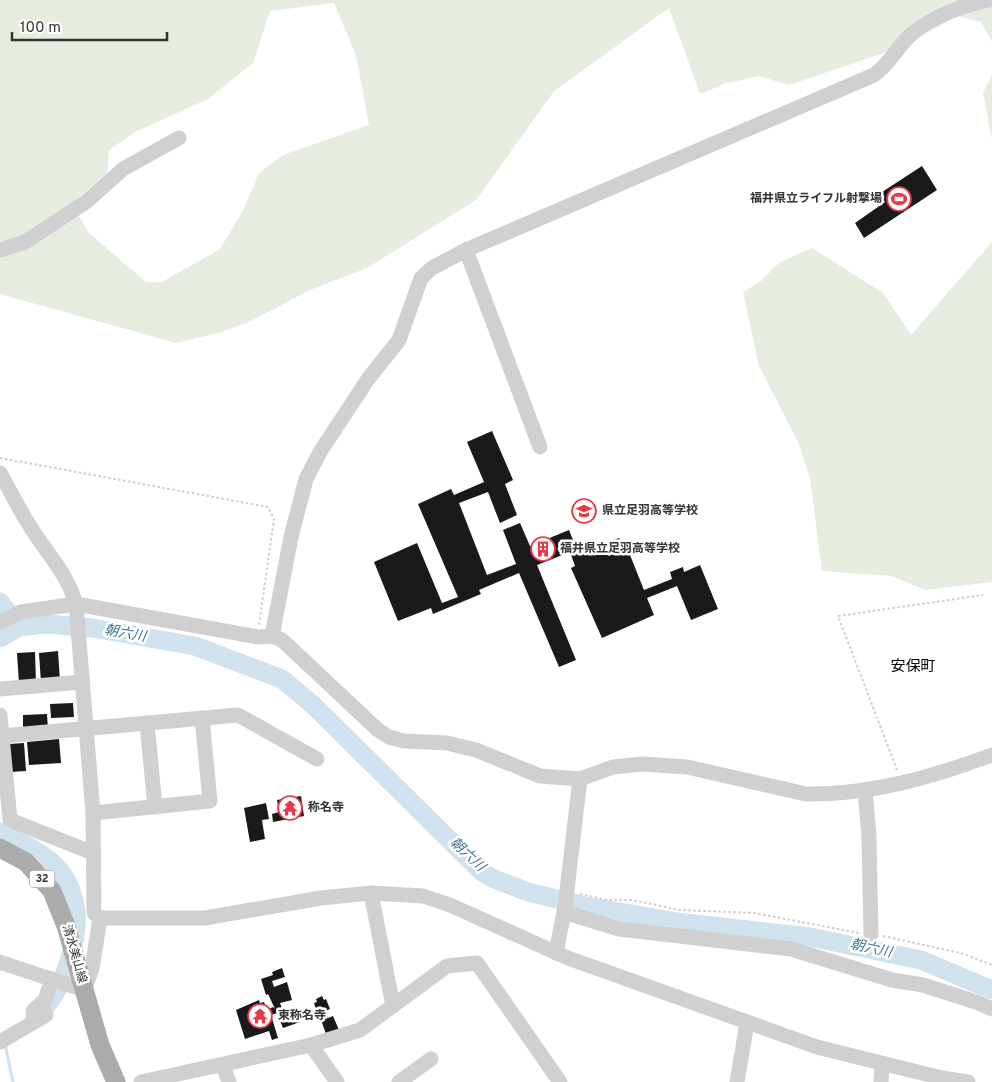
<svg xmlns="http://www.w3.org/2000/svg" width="992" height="1082" font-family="Overpass,'Noto Sans JP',sans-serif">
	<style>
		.green { fill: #e6ecdf; fill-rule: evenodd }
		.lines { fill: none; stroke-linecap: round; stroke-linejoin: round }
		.stream { stroke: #cfe2ee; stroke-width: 3 }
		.river { stroke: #cfe2ee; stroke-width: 19 }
		.building { fill: #1a1a1a }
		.path { stroke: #cdcdcd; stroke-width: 2; stroke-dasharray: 2.5 2.5; stroke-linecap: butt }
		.minor { stroke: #d0d0d0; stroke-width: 15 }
		.major { stroke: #ababab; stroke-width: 19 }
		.labels { text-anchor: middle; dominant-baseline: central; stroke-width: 5; stroke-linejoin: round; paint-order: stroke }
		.shield { fill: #fff; stroke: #707070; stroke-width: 1 }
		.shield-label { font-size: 11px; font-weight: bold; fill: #333 }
		.poi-label { font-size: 12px; font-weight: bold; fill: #333; stroke: #fff; text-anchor: start }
		.street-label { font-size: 12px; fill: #333; stroke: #fff }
		.water-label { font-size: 14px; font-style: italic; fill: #3f7597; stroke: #fff }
		.quarter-label { font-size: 15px; fill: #000; stroke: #fff }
	</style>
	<rect width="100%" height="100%" fill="#fff"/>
	<g class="green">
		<path d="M0 0H992V42L981 22 957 16 899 48 789 85 759 76 727 83 700 94 669 8 554 91 476 200 367 268 310 290 251 321 222 332 176 343 0 294ZM334 3 356 55 369 125 283 155 259 173 243 211 220 249 162 282H146L88 232 72 203 107 173 109 150 135 132 208 99 253 63 270 11Z"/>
		<polygon points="992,75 992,140 983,93"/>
		<polygon points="992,242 992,582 926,590 891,576 822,571 810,478 799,444 759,366 743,292 760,282 780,262 812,248 883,293 911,335"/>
	</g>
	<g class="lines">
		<polyline class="stream" points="5,1044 13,1082"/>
		<g class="river">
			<polyline points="0,602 19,627"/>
			<polyline points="0,638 19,627 46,624 93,628 195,646 282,679 313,705 482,872 494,879 528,892 585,906 677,922 810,937 921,960 992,990"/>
			<path d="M0 832C22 844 52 855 65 878 73 891 78 912 76 927 74 954 59 1001 35 1015"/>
		</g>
	</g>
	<g class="building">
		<polygon points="922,166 937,190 864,238 855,223 885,202 879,194"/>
		<polygon points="492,431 513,480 505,484 517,515 500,523 488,492 459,503 487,575 516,564 503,530 520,523 530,546 569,530 579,555 619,538 623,547 626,545 644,590 672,579 670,572 683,567 684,572 700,565 718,609 691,620 677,586 647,598 654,615 602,638 571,568 575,566 570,552 537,565 576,660 559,667 519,573 479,590 481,594 433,614 431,608 398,621 374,562 417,543 442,603 458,597 418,504 451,489 454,495 484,482 467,442"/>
		<polygon points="58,651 60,682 41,683 39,653"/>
		<polygon points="35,652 36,683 19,684 17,653"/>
		<polygon points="73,703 74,717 51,718 50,704"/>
		<polygon points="47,714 48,730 23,731 23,715"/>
		<polygon points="59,739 61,763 29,765 27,742"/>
		<polygon points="24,743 26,771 11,772 9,744"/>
		<polygon points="301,796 304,816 273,822 272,814 279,812 277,800"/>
		<polygon points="266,803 269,819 262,820 265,839 250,842 244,808"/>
		<polygon points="282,968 285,977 272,981 274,987 287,982 292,1000 280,1003 284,1014 296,1010 300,1022 283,1028 277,1013 271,1015 278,1038 272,1040 269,1031 245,1039 236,1010 259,1000 260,1003 264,1002 267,1010 273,1007 275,1009 268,994 266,995 261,979 273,975 272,972"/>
		<polygon points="322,996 324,1000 326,999 330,1009 325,1011 328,1018 333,1016 339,1030 326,1034 321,1020 324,1018 321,1012 317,1013 314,1003 317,1002 316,999"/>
	</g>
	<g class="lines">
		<g class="path">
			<polyline points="0,458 268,507 274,519 259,625"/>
			<polyline points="897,770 838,616 983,595"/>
			<polyline points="580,894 607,900 632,900 680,910 754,913 859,933"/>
			<polyline points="883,936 964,954 992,965"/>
		</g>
		<g class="minor">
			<polyline points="0,250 25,242 86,202 123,169 179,138"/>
			<polyline points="466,250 540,447"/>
			<path d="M0 473C12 494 23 517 37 537 53 560 68 577 76 604L93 813 94 913 100 918H205L321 898 371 893 423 896 450 905 568 958 817 1047 942 1078 968 1082"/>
			<path d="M0 622 21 612 76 604 258 637 272 636 282 640 378 730 389 737 404 741 447 743 476 750 540 776 580 779 613 767 642 764 687 767 806 794C871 795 932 777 992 755"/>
			<path d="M272 636 291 537 306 479 320 452 368 379 399 340 421 278 432 268 466 250 874 75C893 61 898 44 914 32 934 16 964 5 989 0"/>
			<polyline points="0,689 82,682"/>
			<polyline points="0,715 10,820 93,853"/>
			<polyline points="147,723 155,807"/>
			<polyline points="2,736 238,715 317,759"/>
			<polyline points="865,790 869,836 871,934"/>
			<polyline points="93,813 210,801 202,718"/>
			<polyline points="371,893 393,1006"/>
			<polyline points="564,912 619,929 791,949 892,980 923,985 976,1002 992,1009"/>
			<polyline points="556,953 565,907 580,779"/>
			<polyline points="0,962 84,990 92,969 100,918"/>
			<polyline points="33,1011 45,1000 52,979"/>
			<polyline points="0,1042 46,1015 41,1005"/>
			<polyline points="311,1045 337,1082"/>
			<polyline points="223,1065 229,1082"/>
			<polyline points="141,1082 311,1045 360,1030 447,966 477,963 560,1082"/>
			<polyline points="399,1082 431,1059"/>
			<polyline points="737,1082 747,1023"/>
			<polyline points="881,1082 882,1064"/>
		</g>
		<polyline class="major" points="0,848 26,862 52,891 66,926 100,1045 116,1082"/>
	</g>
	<defs>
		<g id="stadium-ring" transform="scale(1.25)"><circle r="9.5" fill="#fff" stroke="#e63946" stroke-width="1.5"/><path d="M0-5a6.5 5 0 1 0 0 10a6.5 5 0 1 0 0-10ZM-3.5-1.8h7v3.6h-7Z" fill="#e63946"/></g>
		<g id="school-ring" transform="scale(1.25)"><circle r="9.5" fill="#fff" stroke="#e63946" stroke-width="1.5"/><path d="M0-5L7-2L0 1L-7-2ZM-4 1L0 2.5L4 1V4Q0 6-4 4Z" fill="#e63946"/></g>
		<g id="building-ring" transform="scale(1.25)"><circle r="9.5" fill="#fff" stroke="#e63946" stroke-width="1.5"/><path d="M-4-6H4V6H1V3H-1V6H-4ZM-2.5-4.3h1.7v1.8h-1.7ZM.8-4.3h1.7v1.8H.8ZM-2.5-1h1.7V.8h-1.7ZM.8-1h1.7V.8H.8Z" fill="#e63946"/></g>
		<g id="temple-ring" transform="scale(1.25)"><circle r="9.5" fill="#fff" stroke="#e63946" stroke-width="1.5"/><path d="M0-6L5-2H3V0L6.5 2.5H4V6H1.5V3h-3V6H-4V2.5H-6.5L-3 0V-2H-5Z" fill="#e63946"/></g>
	</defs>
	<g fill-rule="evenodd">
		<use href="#stadium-ring" x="899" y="199"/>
		<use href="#school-ring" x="584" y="511"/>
		<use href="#building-ring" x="543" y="549"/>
		<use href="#temple-ring" x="290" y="808"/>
		<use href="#temple-ring" x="260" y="1016"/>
	</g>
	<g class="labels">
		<rect class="shield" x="29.5" y="870.5" width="25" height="17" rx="4"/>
		<g class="shield-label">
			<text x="42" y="879">32</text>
		</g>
		<g class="poi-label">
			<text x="882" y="199" text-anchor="end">福井県立ライフル射撃場</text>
			<text x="602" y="511">県立足羽高等学校</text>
			<text x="560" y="549">福井県立足羽高等学校</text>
			<text x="308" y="808">称名寺</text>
			<text x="278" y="1016">東称名寺</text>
		</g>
		<g class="street-label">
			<text transform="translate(74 954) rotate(74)">清水美山線</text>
		</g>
		<g class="water-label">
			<text transform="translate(125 634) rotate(10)">朝六川</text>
			<text transform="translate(467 855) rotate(43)">朝六川</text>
			<text transform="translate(871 949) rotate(12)">朝六川</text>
		</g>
		<g class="quarter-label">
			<text x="913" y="667">安保町</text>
		</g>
	</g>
	<path d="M12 32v8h155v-8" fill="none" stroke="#333333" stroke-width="2.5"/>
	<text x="20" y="32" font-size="15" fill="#333333" stroke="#ffffff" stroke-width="4" paint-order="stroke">100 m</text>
</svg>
